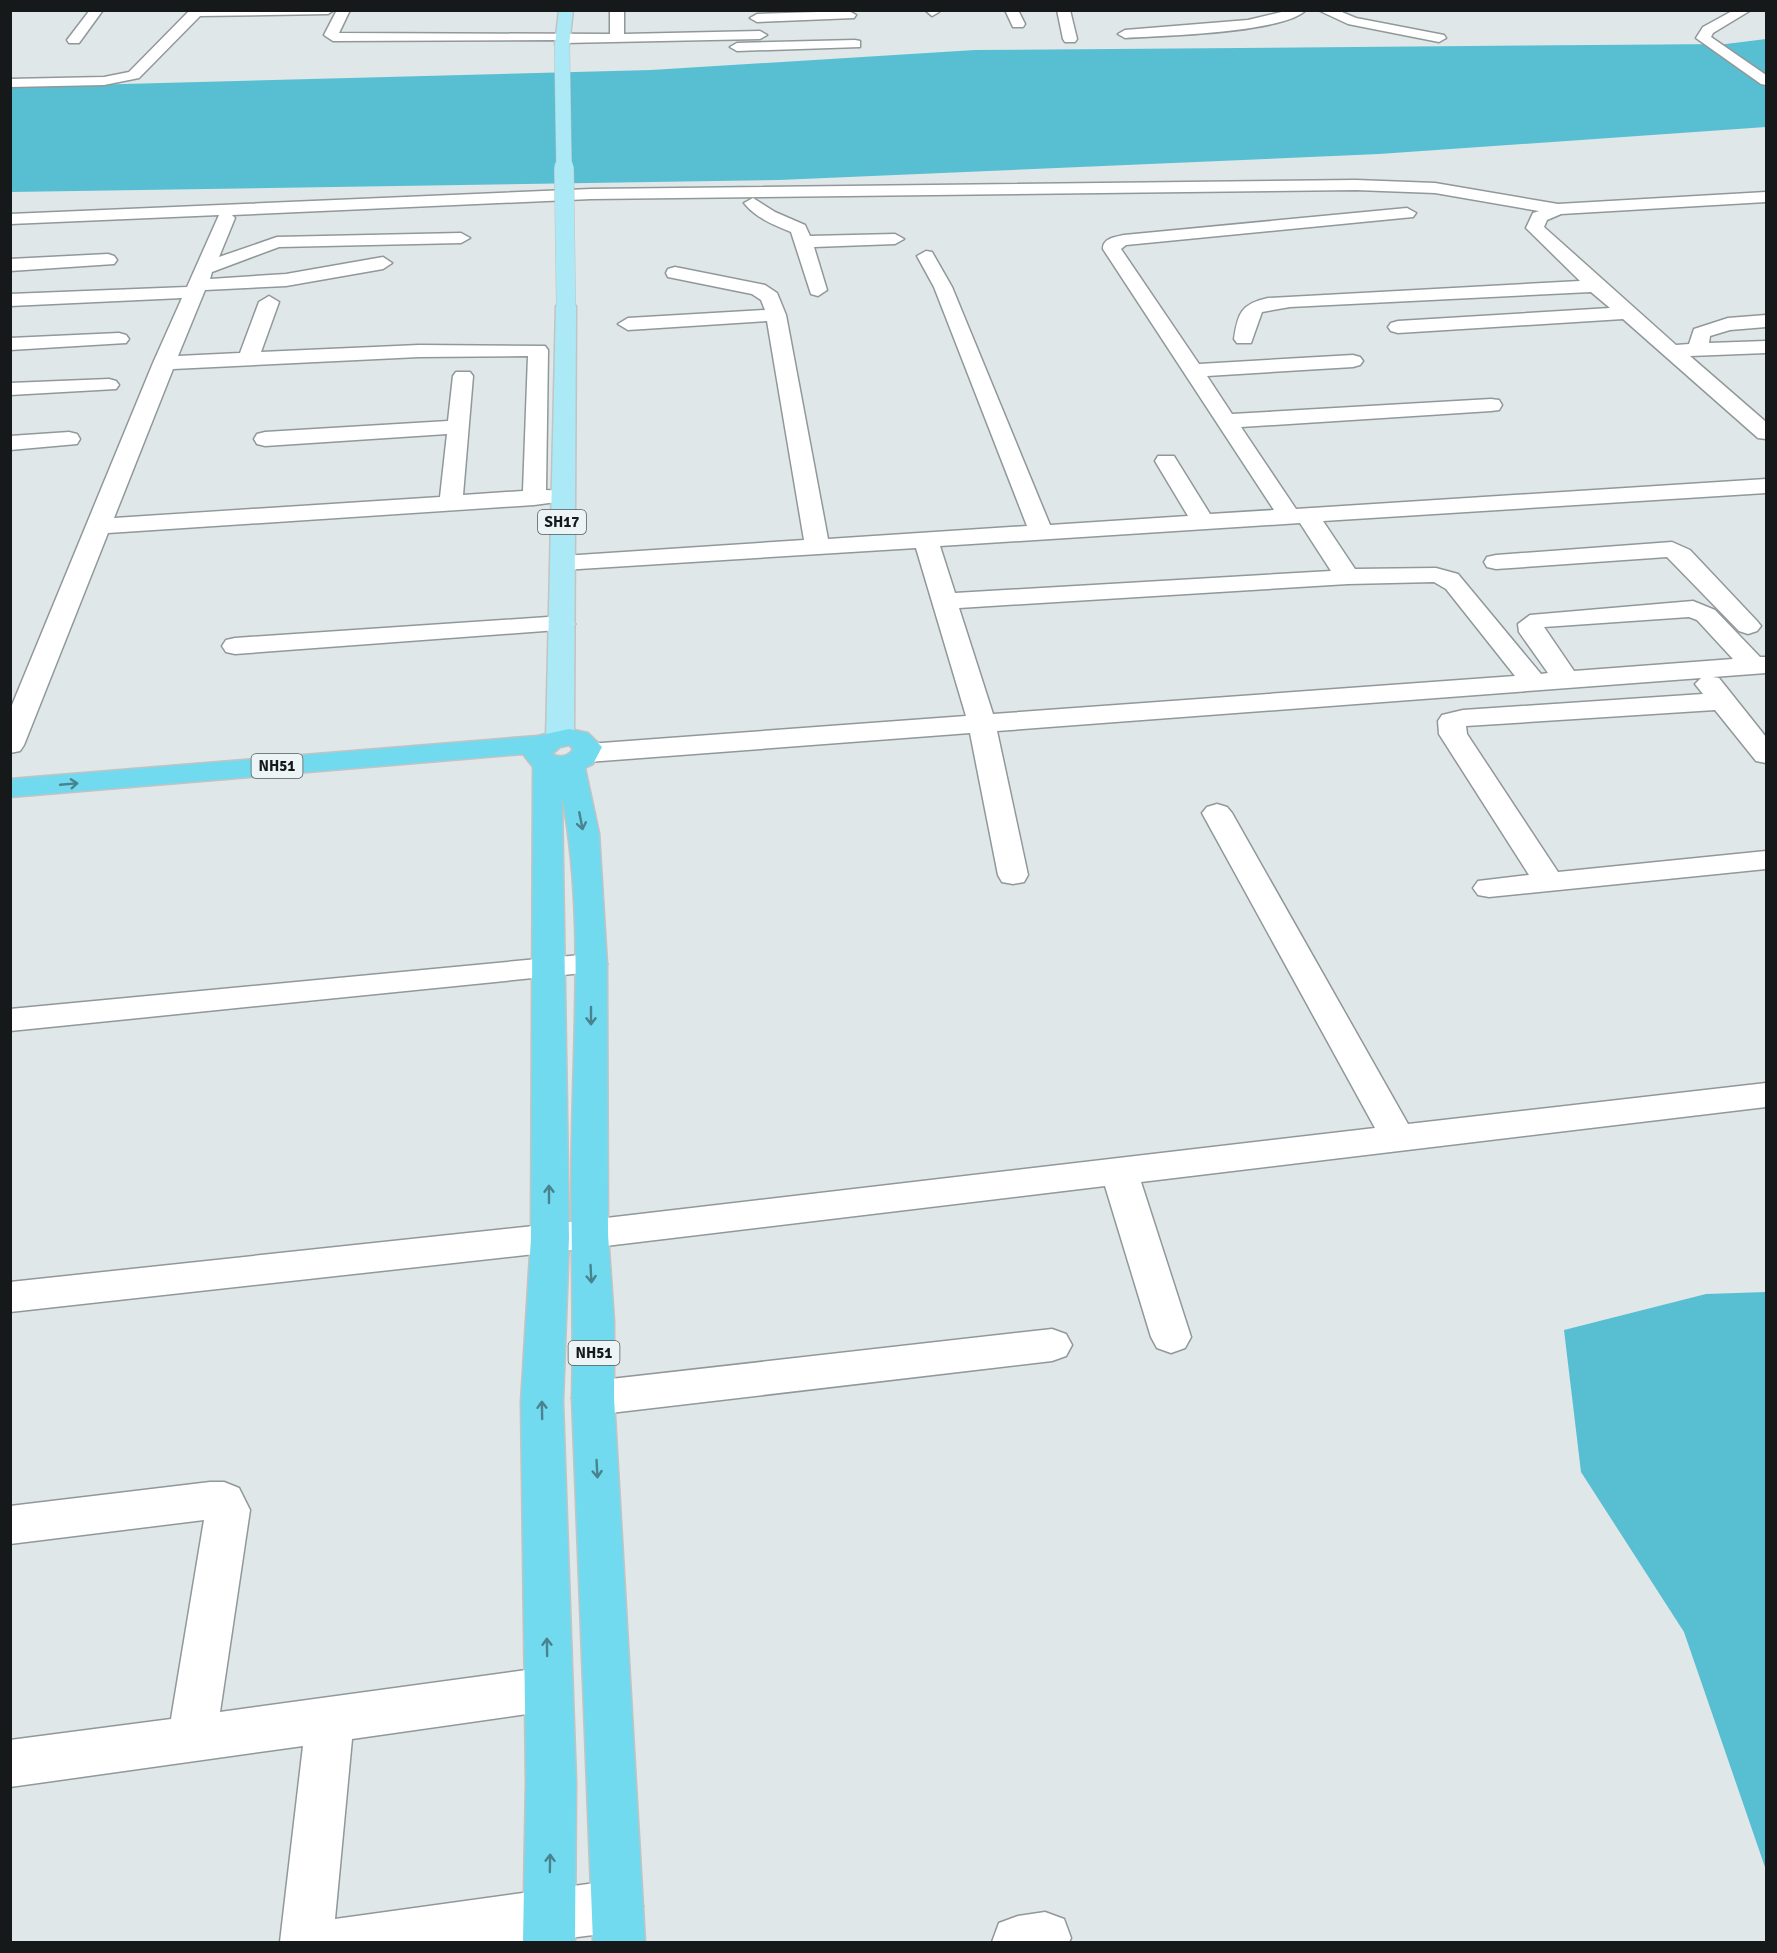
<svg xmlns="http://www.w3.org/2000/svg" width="1777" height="1953" font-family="Signika,sans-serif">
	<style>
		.water { fill: #58bfd3 }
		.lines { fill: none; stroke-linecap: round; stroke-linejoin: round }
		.minor-casing { stroke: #91989a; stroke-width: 3 }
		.major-casing { stroke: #c2c3c3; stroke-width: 3 }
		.highway-casing { stroke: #c2c3c3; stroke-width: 3 }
		.minor { fill: #fff; fill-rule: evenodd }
		.major { fill: #aae9f5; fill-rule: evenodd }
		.highway { fill: #71daef; fill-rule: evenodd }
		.major-bridge-far1-casing { stroke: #c2c3c3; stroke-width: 16; stroke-linecap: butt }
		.major-bridge-casing { stroke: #c2c3c3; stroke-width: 20; stroke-linecap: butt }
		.major-bridge-far1 { stroke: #aae9f5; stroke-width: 15 }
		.major-bridge { stroke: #aae9f5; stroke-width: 19 }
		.oneway { stroke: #48838f }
		.labels { text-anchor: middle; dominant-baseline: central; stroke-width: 4.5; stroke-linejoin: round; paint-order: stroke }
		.shield { fill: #ecf4f6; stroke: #565b5b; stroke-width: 1.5 }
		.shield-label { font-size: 15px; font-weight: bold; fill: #161919 }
	</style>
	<rect width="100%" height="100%" fill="#dfe7e9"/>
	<g class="water">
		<polygon points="1766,39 1766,127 1379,154 779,180 11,192 10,87 651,70 975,50 1726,44"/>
		<polygon points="1766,1292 1766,1870 1684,1632 1581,1472 1564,1330 1706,1294"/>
	</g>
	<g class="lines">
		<g class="minor-casing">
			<g id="minor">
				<polygon points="90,10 103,10 79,43 69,43 67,40"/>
				<polygon points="190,10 334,10 328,14 200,16 139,78 104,85 10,87 10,79 104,77 129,72"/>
				<polygon points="337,10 350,10 339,33 610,34 610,10 624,10 624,34 760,31 767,35 760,39 563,43 557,40 333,41 324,35"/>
				<polygon points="925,10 939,10 939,12 932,16"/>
				<polygon points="1005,10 1018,10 1025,24 1023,27 1013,27"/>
				<polygon points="1057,10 1070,10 1077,39 1075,42 1065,42 1063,39"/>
				<path d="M1290 10H1306C1284 33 1160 36 1125 38L1118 34 1125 30 1248 20Z"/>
				<polygon points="1318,10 1337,10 1356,18 1444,35 1446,38 1439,42 1348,24"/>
				<polygon points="1734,10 1751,10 1713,33 1711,37 1766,75 1766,85 1761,84 1696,38 1703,27"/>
				<polygon points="849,11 856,15 854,18 757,22 750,18 757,14"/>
				<polygon points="855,40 860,41 860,47 737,51 730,47 737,43"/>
				<path d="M1356 180 1435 183 1558 204 1766 192V202L1561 214 1547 220 1544 227 1676 345 1689 344 1694 329 1728 318 1766 315V327L1730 330 1710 336 1709 343 1766 341V353L1690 356 1766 422V439L1758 438 1623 319 1398 333 1391 331 1388 327 1391 323 1398 321 1610 308 1591 292 1290 307 1262 312 1251 343H1237L1234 339C1238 313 1241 304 1268 298L1580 281 1526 228 1533 213 1539 211 1435 193 1356 190 591 199 232 215 235 218 219 257 277 237 461 233 470 238 461 243 279 247 212 272 210 279 286 274 383 257 392 263 383 269 286 286 205 290 178 356 240 353 259 302 269 296 279 302 261 352 419 345 545 346 548 350 546 490 564 491 568 496 564 501 534 505 108 533 24 745 20 751 10 753V710L153 363 182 298 10 306V294L187 287 219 215 10 224V214L591 189ZM528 356 523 491 463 495 473 376 470 372H456L453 376 448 421 265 432 257 434 254 439 257 444 265 446 447 434 440 497 114 518 173 369 419 357Z"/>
				<path d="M753 198 775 212 805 225 810 236 895 234 904 239 895 244 814 247 827 290 818 296 811 294 791 232C774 225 756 218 744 203Z"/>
				<path d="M1407 208 1416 213 1413 217 1126 245 1121 249 1199 364 1353 355 1360 357 1363 361 1360 365 1353 367 1207 376 1232 414 1491 399 1499 400 1502 405 1499 410 1491 411 1241 427 1296 509 1766 479V493L1323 521 1355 569 1436 568 1458 574 1541 674 1548 673 1519 632 1518 624 1530 615 1693 601 1715 610 1760 657H1766V673L1713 677 1719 678 1766 737V763L1756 761 1715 710 1466 726 1467 734 1558 872 1766 851V869L1489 897 1478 895 1473 888 1478 881 1529 875 1439 734 1438 721 1442 715 1463 710 1703 694 1695 684 1701 678 997 731 1028 875 1024 882 1013 884 1002 882 998 875 970 733 588 762 578 759 574 753 578 747 588 744 966 716 916 548 563 570 554 568 551 563 554 558 563 556 804 540 767 321 628 330 618 324 628 318 765 310 761 300 752 294 668 277 666 273 668 269 675 267 765 285 777 293 786 315 828 539 1027 526 934 287 917 256 926 251 932 252 952 287 1050 525 1188 516 1155 461 1158 456H1174L1210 514 1274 510 1103 249C1103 238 1115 237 1124 235ZM1300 523 1331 571 955 593 940 546ZM1434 582 1446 589 1515 676 993 714 959 608 1348 584ZM1689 617 1697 620 1733 659 1574 671 1544 627Z"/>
				<polygon points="108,254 114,256 117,260 114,264 10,271 10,259"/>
				<polygon points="119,333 126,335 129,339 126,343 10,350 10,338"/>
				<polygon points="109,379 116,381 119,385 116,389 10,395 10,383"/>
				<polygon points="69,432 77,434 80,439 77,444 10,450 10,436"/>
				<polygon points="1672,542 1690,550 1757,621 1761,626 1757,631 1748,634 1739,631 1667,557 1496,569 1487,567 1484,562 1487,557 1496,555"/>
				<polygon points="562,616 571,619 575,624 571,629 235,654 226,652 222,646 226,640 235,638"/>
				<polygon points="1217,804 1227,807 1232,813 1408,1124 1766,1083 1766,1107 1141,1182 1191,1337 1185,1348 1171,1353 1157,1348 1151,1337 1105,1186 589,1248 10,1312 10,1282 589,1220 1375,1128 1202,813 1207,807"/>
				<polygon points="591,954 603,957 607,964 603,971 10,1031 10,1009"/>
				<polygon points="1052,1329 1066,1334 1072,1345 1066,1356 1052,1361 593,1415 578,1410 572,1398 578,1386 593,1381"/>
				<polygon points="210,1482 224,1482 239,1488 250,1510 220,1712 548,1667 565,1673 572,1689 565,1705 548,1711 352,1739 335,1919 617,1880 635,1888 643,1906 635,1924 617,1932 538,1942 280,1942 303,1746 10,1787 10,1740 171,1719 204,1520 10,1544 10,1506"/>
				<polygon points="1045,1912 1064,1919 1071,1938 1069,1942 992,1942 999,1923 1018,1916"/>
			</g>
		</g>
		<g class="major-casing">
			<g id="major">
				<polygon points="559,10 573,10 569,45 562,49 555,45"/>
				<polygon points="566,300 576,306 574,738 570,744 560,746 550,744 546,738 556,306"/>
			</g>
		</g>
		<g class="highway-casing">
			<path id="highway" d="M569 729 588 733 602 747 593 764 585 768 599 833 607 964 608 1234 614 1322V1398L645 1942H593L572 1398C574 1310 570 1222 572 1133 574 1022 583 906 562 796L569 1238 563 1402 576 1782 575 1942H523L526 1782 521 1402 531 1238 533 767 523 754 10 797V779L537 736ZM569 745 573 749C569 757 559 758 552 754L560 747Z"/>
		</g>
		<use href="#minor" class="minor"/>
		<use href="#major" class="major"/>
		<use href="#highway" class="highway"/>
		<g class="major-bridge-far1-casing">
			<polyline id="major-bridge-far1" points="562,45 564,168"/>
		</g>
		<g class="major-bridge-casing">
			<polyline id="major-bridge" points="564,167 566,306"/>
		</g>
		<use href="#major-bridge-far1" class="major-bridge-far1"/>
		<use href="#major-bridge" class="major-bridge"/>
	</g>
	<defs><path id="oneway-shaft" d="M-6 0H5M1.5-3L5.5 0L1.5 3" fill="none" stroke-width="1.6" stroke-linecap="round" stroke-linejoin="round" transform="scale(1.5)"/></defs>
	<g class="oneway">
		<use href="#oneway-shaft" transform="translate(69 784) rotate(-5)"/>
		<use href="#oneway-shaft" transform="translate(581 821) rotate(79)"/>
		<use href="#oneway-shaft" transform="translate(591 1016) rotate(90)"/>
		<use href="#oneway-shaft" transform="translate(549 1194) rotate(-90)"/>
		<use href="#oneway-shaft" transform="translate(591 1274) rotate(87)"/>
		<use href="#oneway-shaft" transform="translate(542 1410) rotate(-91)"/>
		<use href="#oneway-shaft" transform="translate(597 1469) rotate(87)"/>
		<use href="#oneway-shaft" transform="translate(547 1647) rotate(-91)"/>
		<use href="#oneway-shaft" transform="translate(550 1863) rotate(-89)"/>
	</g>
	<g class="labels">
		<g class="shield">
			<rect x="538" y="510" width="48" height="24" rx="4.5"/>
			<rect x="251.5" y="754" width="51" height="24" rx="4.5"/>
			<rect x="568.5" y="1341" width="51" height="24" rx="4.5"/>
		</g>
		<g class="shield-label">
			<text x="562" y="522">SH17</text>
			<text x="277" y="766">NH51</text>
			<text x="594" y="1353">NH51</text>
		</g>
	</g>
	<rect width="1777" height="1953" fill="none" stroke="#161919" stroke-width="24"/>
</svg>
